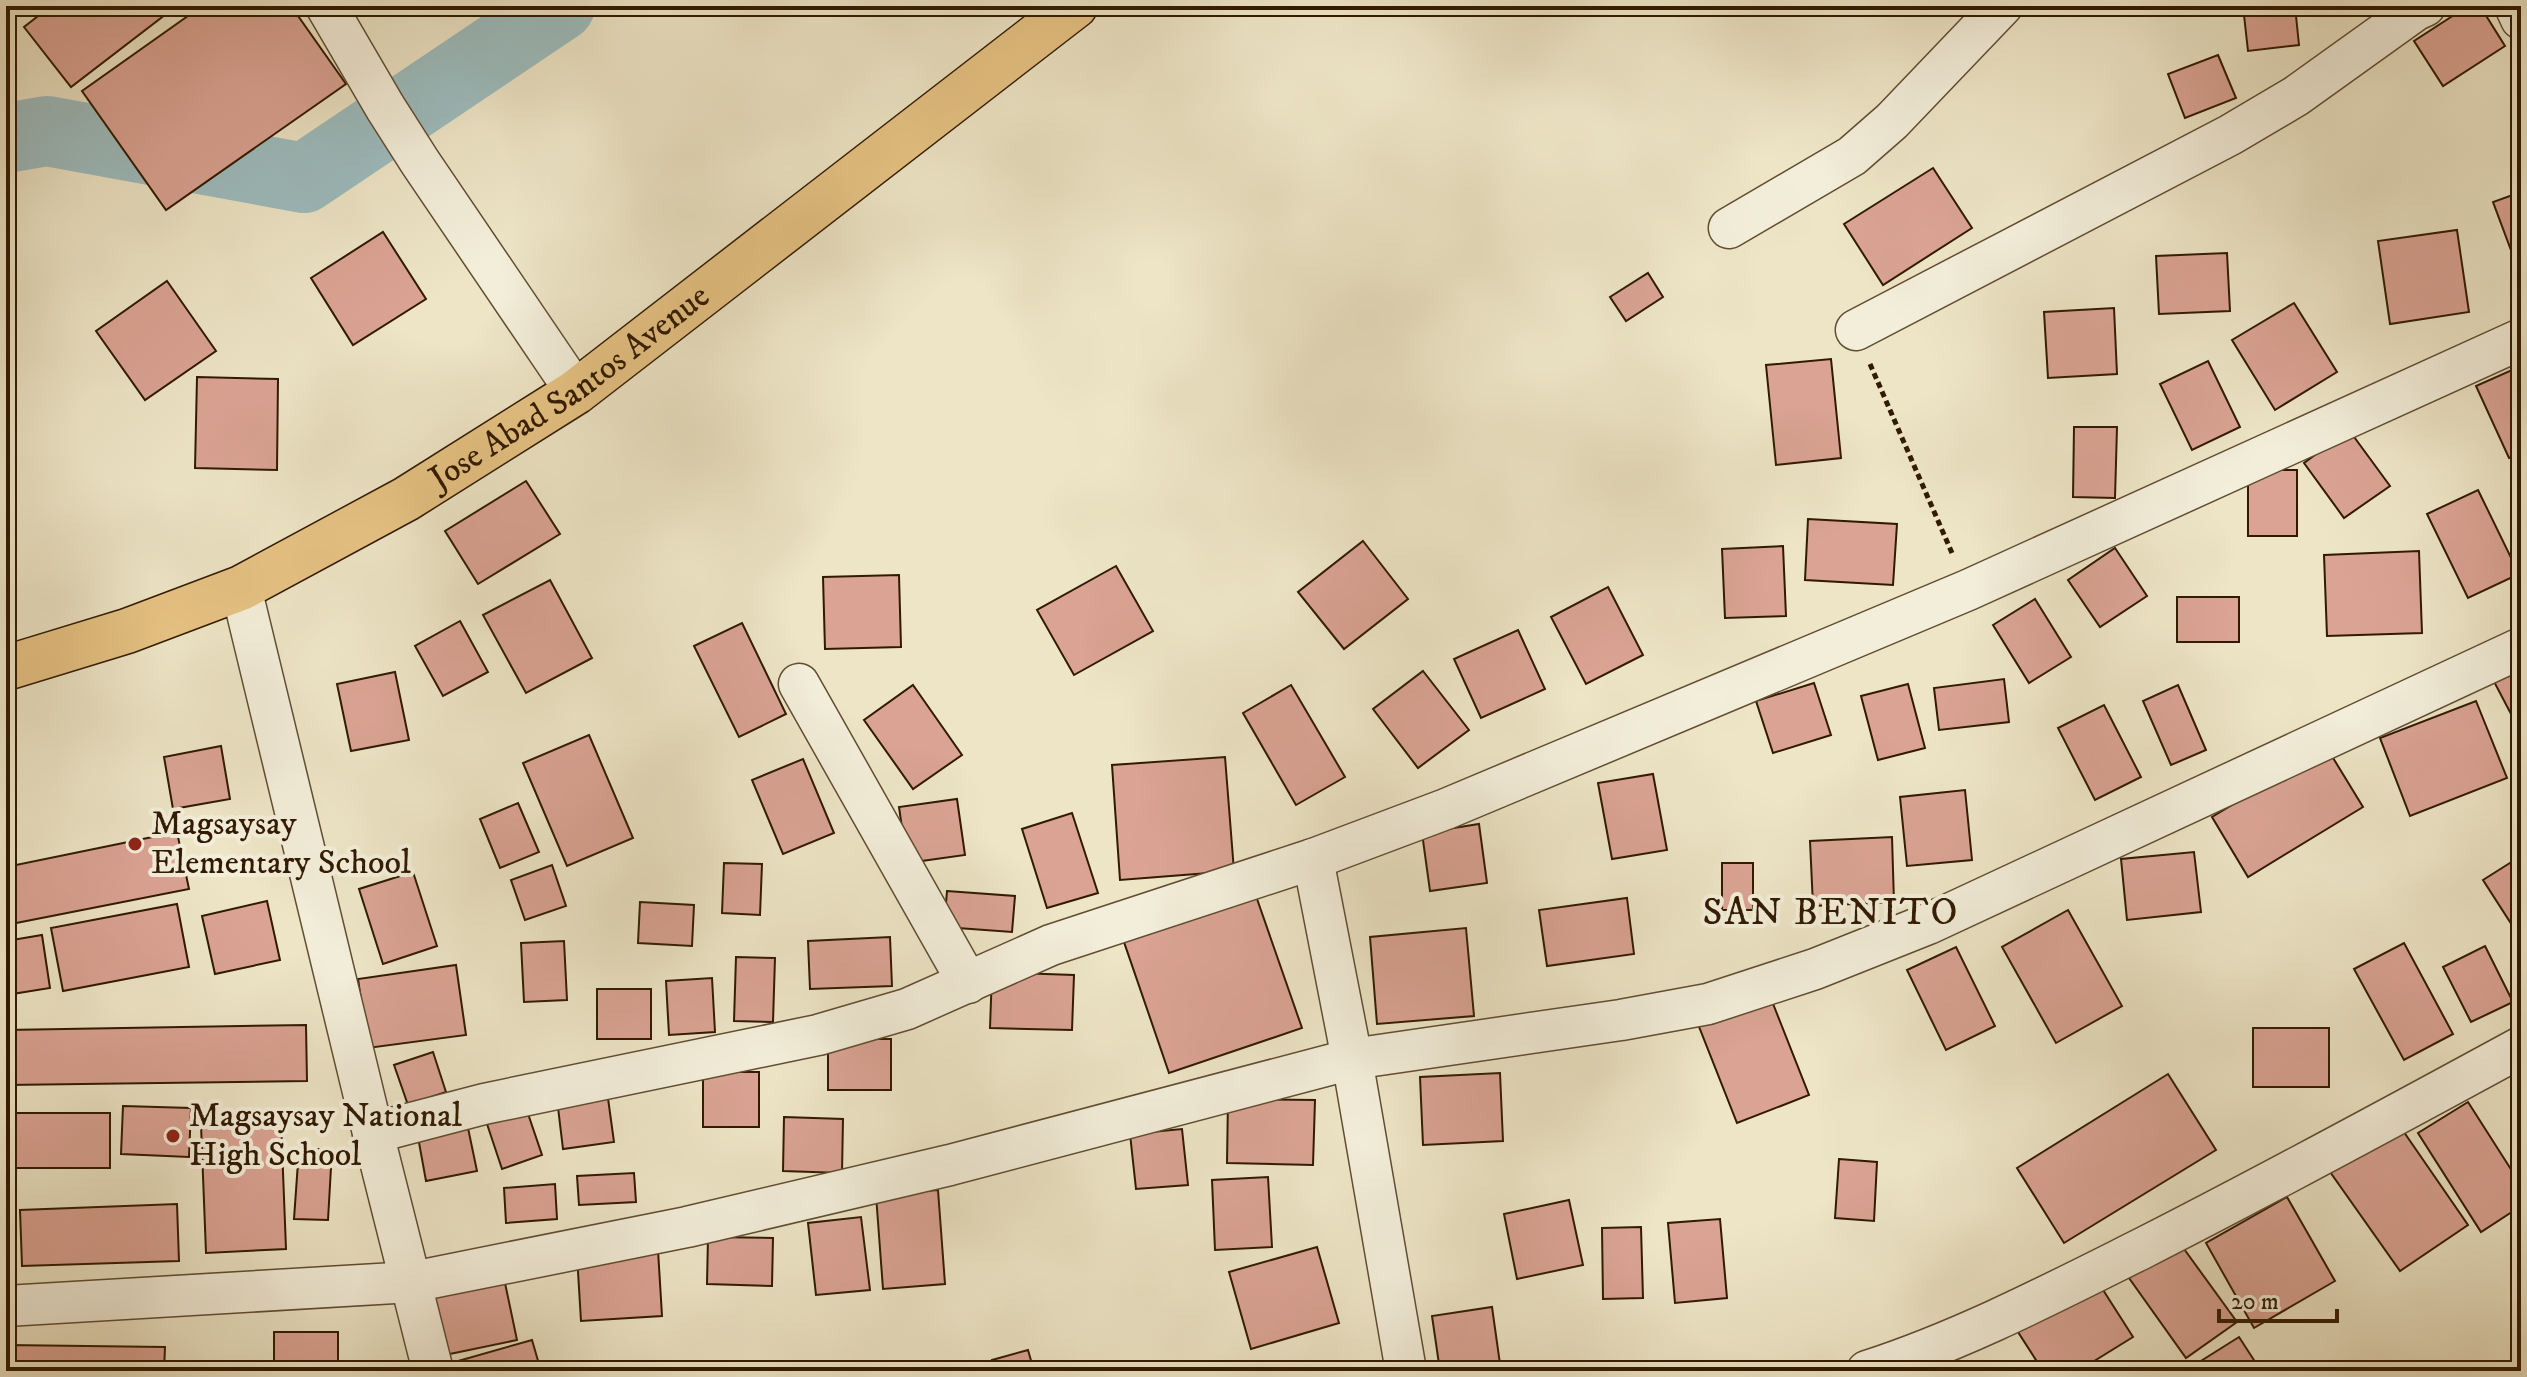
<svg xmlns="http://www.w3.org/2000/svg" width="2527" height="1377" font-family="'IM FELL DW Pica',serif">
	<style>
		.lines { fill: none; stroke-linecap: round; stroke-linejoin: round }
		.river { stroke: #9dbdbf; stroke-width: 70 }
		.building { fill: #daa393; stroke: #311a00; stroke-width: 2 }
		.street-casing { stroke: #604d32; stroke-width: 43 }
		.highway-casing { stroke: #311a00; stroke-width: 47 }
		.path { stroke: #311a00; stroke-width: 5; stroke-dasharray: 6 4; stroke-linecap: butt }
		.street { stroke: #f3eeda; stroke-width: 40 }
		.highway { stroke: #e6c283; stroke-width: 44 }
		.poi-dot { fill: #8f2418; stroke: #f3eeda; stroke-width: 3 }
		.labels { text-anchor: middle; dominant-baseline: central; stroke-width: 8; stroke-linejoin: round; paint-order: stroke }
		.street-label { font-size: 34px; fill: #311a00; stroke: #f3eeda }
		.poi-label { font-size: 34px; fill: #311a00; stroke: #f3eeda; text-anchor: start }
		.quarter-label { font-size: 38px; letter-spacing: 2px; fill: #311a00; stroke: #f3eeda }
	</style>
	<rect width="100%" height="100%" fill="#ede5c6"/>
	<filter id="stains"><feTurbulence type="fractalNoise" baseFrequency=".0025" numOctaves="4"/><feColorMatrix values="0 0 0 0 .2 0 0 0 0 .09 0 0 0 0 .02 0 0 0 .5 -.17"/></filter>
	<radialGradient id="worn" r=".72"><stop offset=".6" stop-color="#630" stop-opacity="0"/><stop offset="1" stop-color="#630" stop-opacity=".3"/></radialGradient>
	<g class="lines">
		<polyline class="river" points="6,138 47,131 304,178 560,6"/>
	</g>
	<g class="building">
		<polygon points="51,6 166,6 170,11 71,87 24,27"/>
		<polygon points="202,6 291,6 346,84 166,210 82,91"/>
		<polygon points="2243,6 2295,6 2299,45 2248,51"/>
		<polygon points="2468,6 2480,6 2505,46 2443,86 2414,41"/>
		<polygon points="2218,55 2236,98 2185,118 2168,74"/>
		<polygon points="1933,168 1972,228 1883,285 1844,224"/>
		<polygon points="2521,192 2521,277 2493,202"/>
		<polygon points="2457,230 2469,312 2390,324 2378,241"/>
		<polygon points="383,232 426,299 353,345 311,278"/>
		<polygon points="2227,253 2230,311 2159,314 2156,256"/>
		<polygon points="1648,273 1663,297 1626,321 1610,297"/>
		<polygon points="167,281 216,351 145,400 96,331"/>
		<polygon points="2294,303 2337,372 2275,410 2232,340"/>
		<polygon points="2114,308 2117,374 2048,378 2044,312"/>
		<polygon points="1831,359 1841,458 1776,465 1766,365"/>
		<polygon points="2208,361 2240,427 2192,450 2160,384"/>
		<polygon points="2521,366 2521,453 2509,458 2476,386"/>
		<polygon points="197,377 278,379 277,470 195,468"/>
		<polygon points="2074,427 2117,427 2115,498 2073,497"/>
		<polygon points="2349,430 2390,486 2344,518 2304,463"/>
		<rect x="2248" y="470" width="49" height="66"/>
		<polygon points="526,481 560,534 478,584 445,531"/>
		<polygon points="2478,490 2519,574 2468,598 2427,514"/>
		<polygon points="1808,519 1897,524 1893,585 1805,580"/>
		<polygon points="1363,541 1408,599 1344,649 1298,592"/>
		<polygon points="1783,546 1786,616 1725,618 1722,549"/>
		<polygon points="2115,548 2147,596 2100,627 2068,580"/>
		<polygon points="2419,551 2422,633 2327,636 2324,555"/>
		<polygon points="1116,566 1153,631 1074,675 1037,610"/>
		<polygon points="899,575 901,647 825,649 823,577"/>
		<polygon points="550,580 592,658 526,693 483,615"/>
		<polygon points="1608,587 1643,655 1586,684 1551,617"/>
		<rect x="2177" y="597" width="62" height="45"/>
		<polygon points="2035,599 2071,657 2029,683 1993,625"/>
		<polygon points="460,621 488,672 443,696 415,646"/>
		<polygon points="742,623 786,714 739,737 694,646"/>
		<polygon points="1518,630 1545,689 1481,718 1454,659"/>
		<polygon points="2521,658 2521,733 2490,674"/>
		<polygon points="1423,671 1469,730 1418,768 1373,709"/>
		<polygon points="395,672 409,740 351,751 337,684"/>
		<polygon points="2004,679 2009,722 1939,730 1934,688"/>
		<polygon points="1814,683 1831,735 1773,753 1756,701"/>
		<polygon points="1908,684 1925,748 1878,760 1861,696"/>
		<polygon points="913,685 962,755 913,789 864,720"/>
		<polygon points="1291,685 1345,777 1296,805 1243,713"/>
		<polygon points="2178,685 2206,750 2171,765 2143,701"/>
		<polygon points="2476,701 2507,778 2410,816 2380,738"/>
		<polygon points="2104,705 2141,777 2095,800 2058,728"/>
		<polygon points="589,735 633,838 567,866 523,763"/>
		<polygon points="221,746 230,799 173,809 164,757"/>
		<polygon points="2327,748 2363,807 2248,877 2212,817"/>
		<polygon points="1225,757 1234,871 1120,880 1112,765"/>
		<polygon points="803,759 834,833 783,854 752,780"/>
		<polygon points="1653,774 1667,850 1612,859 1598,783"/>
		<polygon points="1965,790 1972,860 1907,866 1900,797"/>
		<polygon points="957,799 965,855 907,863 899,807"/>
		<polygon points="518,803 539,852 500,868 480,819"/>
		<polygon points="1072,813 1098,893 1047,908 1022,829"/>
		<polygon points="1479,824 1487,883 1430,891 1422,833"/>
		<polygon points="177,832 189,889 6,925 6,867"/>
		<polygon points="1892,837 1894,902 1813,906 1810,841"/>
		<polygon points="2194,852 2201,912 2127,920 2121,859"/>
		<polygon points="2521,856 2521,939 2483,880"/>
		<polygon points="724,863 762,864 760,915 722,913"/>
		<rect x="1722" y="863" width="31" height="47"/>
		<polygon points="552,865 566,906 525,920 511,880"/>
		<polygon points="413,872 437,946 383,964 359,889"/>
		<polygon points="947,891 1015,896 1012,932 944,927"/>
		<polygon points="1256,896 1302,1028 1169,1073 1124,942"/>
		<polygon points="1627,898 1634,954 1547,966 1539,910"/>
		<polygon points="267,901 280,960 215,974 202,916"/>
		<polygon points="640,902 694,905 692,946 638,943"/>
		<polygon points="177,904 189,967 63,991 51,928"/>
		<polygon points="2068,910 2122,1006 2056,1043 2002,947"/>
		<polygon points="1466,928 1474,1016 1377,1024 1370,937"/>
		<polygon points="42,935 50,988 6,995 6,941"/>
		<polygon points="890,937 892,986 810,989 808,941"/>
		<polygon points="564,941 567,1000 524,1002 521,943"/>
		<polygon points="2404,943 2453,1034 2404,1060 2354,969"/>
		<polygon points="2485,946 2513,1002 2471,1022 2443,967"/>
		<polygon points="1956,947 1995,1026 1946,1050 1907,970"/>
		<polygon points="736,957 775,958 773,1022 734,1021"/>
		<polygon points="456,965 466,1035 368,1048 358,979"/>
		<polygon points="992,972 1074,975 1072,1030 990,1028"/>
		<polygon points="712,978 715,1032 669,1035 666,981"/>
		<rect x="597" y="989" width="54" height="50"/>
		<polygon points="1768,991 1809,1095 1737,1123 1696,1019"/>
		<polygon points="306,1025 307,1081 6,1085 6,1030"/>
		<rect x="2253" y="1028" width="76" height="59"/>
		<rect x="828" y="1039" width="63" height="51"/>
		<polygon points="433,1052 446,1092 408,1105 394,1065"/>
		<polygon points="2521,1065 2521,1094 2508,1072"/>
		<rect x="703" y="1072" width="56" height="55"/>
		<polygon points="1500,1073 1503,1141 1423,1145 1420,1077"/>
		<polygon points="2168,1074 2216,1150 2064,1243 2017,1168"/>
		<polygon points="607,1091 614,1142 563,1149 557,1099"/>
		<polygon points="523,1099 542,1155 502,1169 483,1112"/>
		<polygon points="1228,1099 1315,1100 1313,1165 1227,1163"/>
		<polygon points="2468,1102 2521,1185 2521,1206 2481,1232 2418,1133"/>
		<polygon points="123,1106 191,1108 189,1157 121,1154"/>
		<rect x="6" y="1113" width="104" height="55"/>
		<polygon points="784,1117 843,1119 842,1173 783,1171"/>
		<polygon points="281,1121 286,1249 206,1253 201,1125"/>
		<polygon points="2397,1122 2468,1225 2400,1271 2328,1169"/>
		<polygon points="468,1128 477,1171 426,1181 418,1137"/>
		<polygon points="1182,1129 1188,1185 1136,1189 1130,1134"/>
		<polygon points="299,1148 332,1150 328,1220 294,1219"/>
		<polygon points="1839,1159 1877,1162 1874,1221 1835,1218"/>
		<polygon points="634,1173 636,1202 579,1205 577,1176"/>
		<polygon points="1268,1177 1272,1247 1215,1250 1212,1180"/>
		<polygon points="555,1184 557,1219 506,1223 504,1188"/>
		<polygon points="938,1190 945,1284 883,1289 876,1195"/>
		<polygon points="2287,1197 2335,1281 2254,1328 2206,1243"/>
		<polygon points="1569,1200 1583,1265 1517,1279 1504,1214"/>
		<polygon points="177,1204 179,1261 22,1266 20,1210"/>
		<polygon points="861,1217 870,1290 816,1295 808,1223"/>
		<polygon points="1720,1219 1727,1298 1675,1303 1668,1223"/>
		<polygon points="1641,1227 1643,1298 1603,1299 1602,1228"/>
		<rect x="6" y="1228" width="10" height="38"/>
		<polygon points="708,1237 773,1238 772,1286 707,1284"/>
		<polygon points="2179,1242 2237,1322 2186,1358 2129,1278"/>
		<polygon points="1317,1247 1339,1323 1251,1349 1229,1272"/>
		<polygon points="658,1250 662,1316 581,1321 577,1255"/>
		<polygon points="2098,1282 2133,1337 2078,1371 2043,1371 2018,1332"/>
		<polygon points="505,1283 517,1340 440,1356 428,1299"/>
		<polygon points="1492,1307 1501,1371 1440,1371 1432,1316"/>
		<rect x="274" y="1332" width="64" height="39"/>
		<polygon points="2239,1337 2261,1371 2185,1371"/>
		<polygon points="532,1340 541,1371 445,1371 444,1365"/>
		<polygon points="6,1345 165,1347 164,1371 6,1371"/>
		<polygon points="1028,1350 1034,1371 995,1371 992,1360"/>
	</g>
	<g class="lines">
		<g class="street-casing">
			<g id="street">
				<polyline points="326,6 385,107 420,162 576,392"/>
				<polyline points="2515,6 2521,19"/>
				<polyline points="1729,228 1852,156 1892,121 2002,6"/>
				<polyline points="1856,330 2230,135 2296,96 2416,10 2425,6"/>
				<polyline points="241,588 373,1133 433,1371"/>
				<polyline points="799,684 968,983"/>
				<polyline points="1313,859 1352,1059 1406,1371"/>
				<polyline points="373,1133 484,1104 818,1035 907,1009 1051,945 1313,859 1446,809 1968,590 2521,339"/>
				<polyline points="6,1306 412,1282 687,1227 950,1165 1352,1059 1621,1020 1708,1004 1815,969 1928,924 2521,648"/>
				<path d="M1867 1371C1963 1340 2055 1292 2145 1247 2271 1183 2396 1115 2521 1047"/>
			</g>
		</g>
		<g class="highway-casing">
			<g id="highway">
				<path id="s1" d="M6 668 127 631 241 588 406 499 576 392 1075 6"/>
			</g>
		</g>
		<polyline class="path" points="1870,364 1952,553"/>
		<use href="#street" class="street"/>
		<use href="#highway" class="highway"/>
	</g>
	<g class="poi-dot">
		<circle cx="135" cy="844" r="8"/>
		<circle cx="173" cy="1136" r="8"/>
	</g>
	<g class="labels">
		<g class="street-label">
			<text stroke="none"><textPath href="#s1" startOffset="634">Jose Abad Santos Avenue</textPath></text>
		</g>
		<g class="poi-label">
			<text x="151" y="824">Magsaysay<tspan x="151" dy="39">Elementary School</tspan></text>
			<text x="189" y="1116">Magsaysay National<tspan x="189" dy="39">High School</tspan></text>
		</g>
		<g class="quarter-label">
			<text x="1831" y="913">SAN BENITO</text>
		</g>
	</g>
	<rect width="2527" height="1377" fill="none" stroke="#ede5c6" stroke-width="32"/>
	<rect x="8" y="8" width="2511" height="1361" fill="none" stroke="#311a00" stroke-width="4"/>
	<rect x="16" y="16" width="2495" height="1345" fill="none" stroke="#311a00" stroke-width="2"/>
	<path d="M2219 1309v12h118v-12" fill="none" stroke="#311a00" stroke-width="4"/>
	<text x="2231" y="1309" font-size="24" fill="#311a00" stroke="#f3eeda" stroke-width="6" paint-order="stroke">20 m</text>
	<rect width="100%" height="100%" filter="url(#stains)"/>
	<rect width="100%" height="100%" fill="url(#worn)"/>
</svg>
